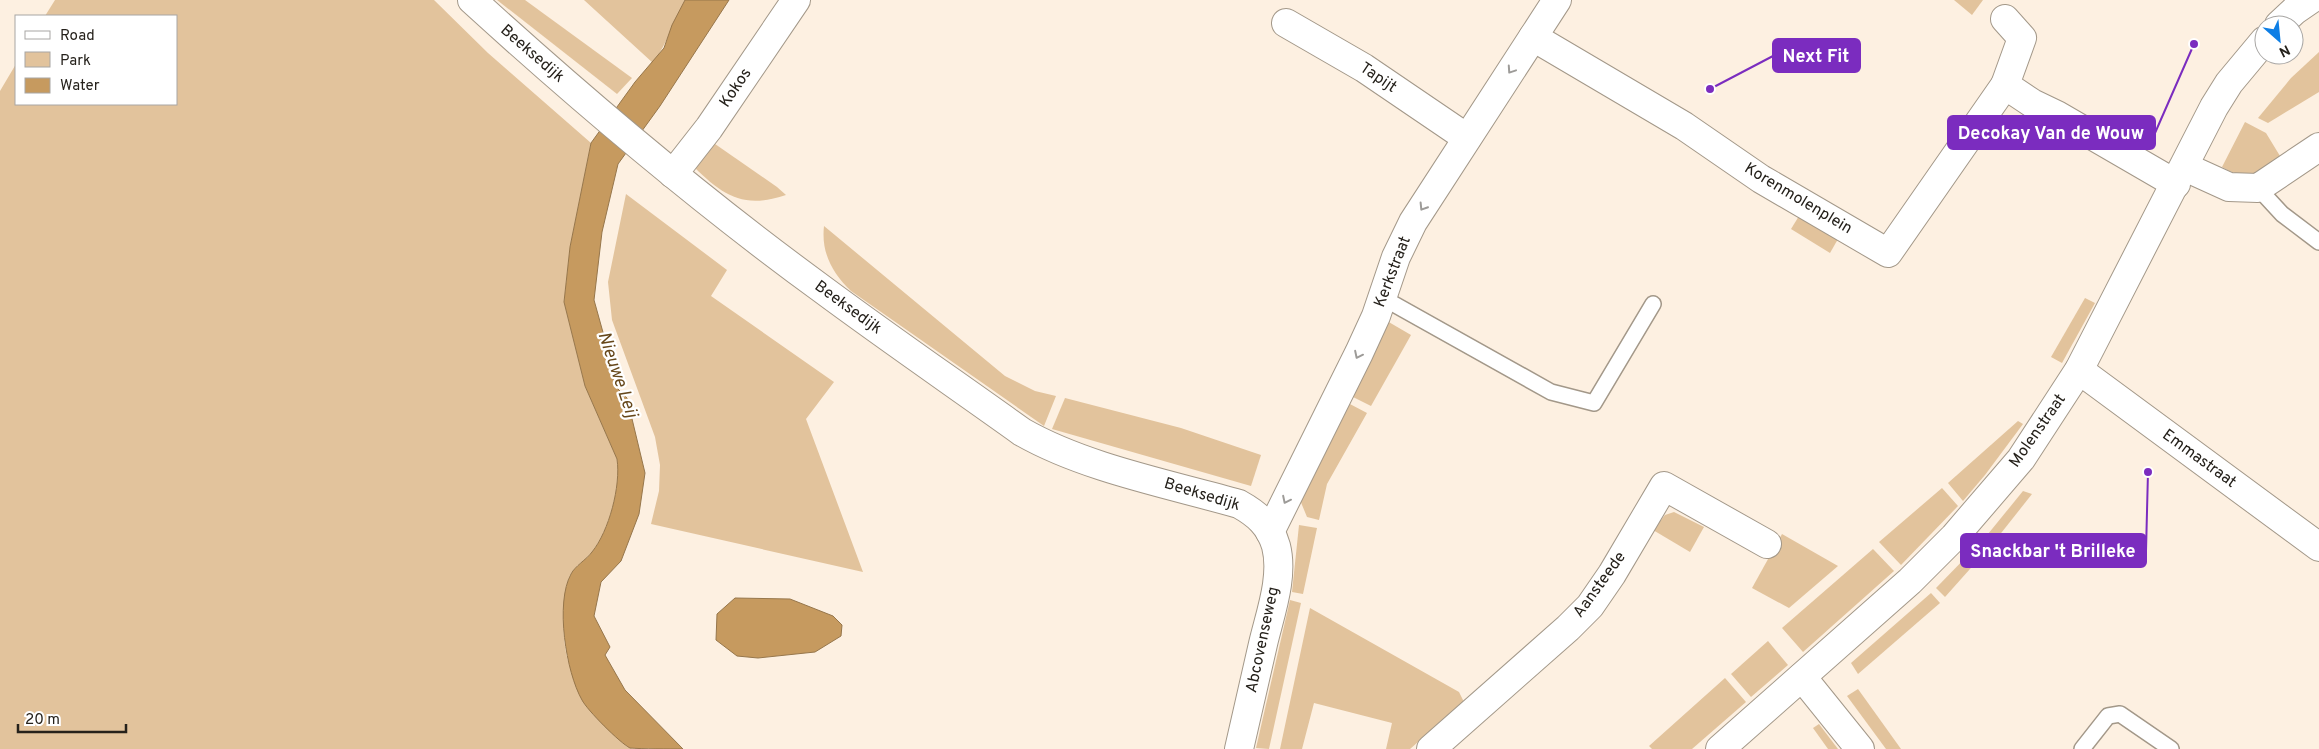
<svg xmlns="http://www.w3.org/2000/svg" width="2319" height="749" font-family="Overpass,sans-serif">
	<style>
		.green { fill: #e2c39c }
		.water { fill: #c69a5f; stroke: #96764b }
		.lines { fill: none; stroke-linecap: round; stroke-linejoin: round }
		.service-casing { stroke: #a39889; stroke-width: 18 }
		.minor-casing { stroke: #a39889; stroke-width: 30 }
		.tertiary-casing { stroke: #a39889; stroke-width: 30 }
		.service { stroke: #fff; stroke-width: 15 }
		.minor { stroke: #fff; stroke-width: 28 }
		.tertiary { stroke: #fff; stroke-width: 28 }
		.oneway { stroke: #9d9b98 }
		.labels { text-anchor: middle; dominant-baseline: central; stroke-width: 4.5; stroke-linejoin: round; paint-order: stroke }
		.street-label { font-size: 16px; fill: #25211b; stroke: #fff }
		.water-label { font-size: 18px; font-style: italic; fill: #66471a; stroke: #fff }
		.leader { fill: none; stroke: #7b2cbf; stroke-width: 2 }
		.callout-dot { fill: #7b2cbf; stroke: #fff; stroke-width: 2 }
		.callout { fill: #7b2cbf; stroke: #7b2cbf; stroke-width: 2 }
		.callout-label { font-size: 18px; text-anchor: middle; font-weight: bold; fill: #fff }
	</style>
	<rect width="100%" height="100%" fill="#fdf0e1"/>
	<g class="green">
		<path d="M55 0H434L488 53 591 143 570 247 564 302 585 386 617 459C621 486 609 531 591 553 585 560 575 566 570 575 561 592 561 651 571 668 585 694 609 721 626 746L633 749H0V91L16 64V104H176V16H45Z"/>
		<polygon points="497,0 525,0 632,78 617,94"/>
		<path d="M584 0H685C674 21 667 44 653 63Z"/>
		<polygon points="1954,0 1983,0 1972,15"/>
		<polygon points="2319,52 2319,92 2268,123 2258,118 2291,78"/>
		<path d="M2245 122 2266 133 2280 156 2279 159C2255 174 2249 182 2222 167Z"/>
		<path d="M705 137 777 187 786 195C741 210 721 194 690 163Z"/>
		<polygon points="626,194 727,270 711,296 834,382 806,419 863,572 651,524 659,491 660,465 655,437 612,320 608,282"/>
		<polygon points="1799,216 1838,239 1830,253 1791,229"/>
		<path d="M824 226 1005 376 1035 391 1056 396 1044 426 851 291C832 273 821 252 824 226Z"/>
		<polygon points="2085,298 2095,303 2062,363 2051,357"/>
		<polygon points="1387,321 1411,335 1371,406 1351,396"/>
		<polygon points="1065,398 1181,428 1261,455 1251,486 1052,429"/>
		<polygon points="1348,403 1367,413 1327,484 1319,520 1307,517 1300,500"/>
		<polygon points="2018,421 2023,424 1985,475 1963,501 1948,483"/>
		<polygon points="1942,488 1958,506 1901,565 1879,542"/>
		<polygon points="2023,491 2032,494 1998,537 1988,534"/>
		<polygon points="1674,512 1704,527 1690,552 1653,530 1665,515"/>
		<polygon points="1299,525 1317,528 1303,594 1292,592"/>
		<polygon points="1782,534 1838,566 1789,608 1752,588"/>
		<polygon points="1873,549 1894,571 1803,652 1782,628"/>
		<polygon points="1974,549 1986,551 1945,597 1936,588"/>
		<polygon points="1931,593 1940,603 1858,674 1851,663"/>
		<polygon points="1290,600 1301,603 1269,749 1256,748"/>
		<polygon points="1310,608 1459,692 1464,702 1410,749 1386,749 1392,723 1314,703 1302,749 1280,749"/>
		<polygon points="1768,641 1788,665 1751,697 1731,674"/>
		<polygon points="1725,678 1746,702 1692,749 1652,749 1649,746"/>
		<polygon points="1858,689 1901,749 1886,749 1847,696"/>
		<polygon points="1819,724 1838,749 1828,749 1813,728"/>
	</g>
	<g class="water">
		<path d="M685 0H729L660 106 618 164 602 232 594 300 604 336 603 349 617 388 627 398 645 473 639 514 621 561 601 582 594 616 610 647 605 655 625 690 683 749C670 749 641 749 630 748 620 743 587 710 582 700 566 672 555 603 571 574 575 566 586 560 592 552 609 531 621 486 617 459L585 386 564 302 570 247 591 143 635 82 664 48 672 25Z"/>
		<polygon points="735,598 790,599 833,616 842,625 841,636 815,652 758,658 737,656 716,640 717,614"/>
	</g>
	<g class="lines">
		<g class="service-casing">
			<g id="service">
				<polyline points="2258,188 2282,214 2319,242"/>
				<polyline points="1383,298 1551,392 1594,403 1653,304"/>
				<polyline points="2082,749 2108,716 2120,714 2171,749"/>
			</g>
		</g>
		<g class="minor-casing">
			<g id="minor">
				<polyline points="1286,23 1364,68 1467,138"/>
				<polyline points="1533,37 1684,126 1761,179 1888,253 2005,85 2032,103 2057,115 2176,184"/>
				<polyline points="2005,85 2022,38 2005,19"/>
				<polyline points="2185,167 2229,187 2258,188 2319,147"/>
				<polyline points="673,174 709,128 796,0"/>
				<polyline points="2079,370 2319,547"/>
				<polyline points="1270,532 1359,353 1376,316 1396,257 1413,222 1557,0"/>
				<polyline points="1802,677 1860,749"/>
				<polyline points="1431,749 1568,628 1590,606 1612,574 1664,486 1767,544"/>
			</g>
		</g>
		<g class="tertiary-casing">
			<g id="tertiary">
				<path d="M472 0C584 102 700 200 822 289 888 338 955 384 1022 432 1085 468 1169 484 1239 504 1257 514 1270 525 1276 546 1284 577 1270 614 1263 644 1255 679 1247 714 1239 749"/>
				<polyline points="2279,25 2294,11 2310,0"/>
				<polyline points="1720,749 1910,581 1954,537 2021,459 2079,370 2214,107 2229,83 2264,41"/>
			</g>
		</g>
		<use href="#service" class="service"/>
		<use href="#minor" class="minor"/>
		<use href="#tertiary" class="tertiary"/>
	</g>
	<defs><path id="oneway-chevron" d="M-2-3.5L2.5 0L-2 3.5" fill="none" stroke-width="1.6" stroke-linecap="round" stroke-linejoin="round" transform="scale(1.25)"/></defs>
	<g class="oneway">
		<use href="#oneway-chevron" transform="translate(1511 70) rotate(124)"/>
		<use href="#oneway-chevron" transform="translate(1423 207) rotate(122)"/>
		<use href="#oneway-chevron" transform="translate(1358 355) rotate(116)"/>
		<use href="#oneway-chevron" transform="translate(1286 500) rotate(116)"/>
	</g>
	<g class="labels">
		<g class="street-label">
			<text transform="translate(532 54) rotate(41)">Beeksedijk</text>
			<text transform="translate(1378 78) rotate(34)">Tapijt</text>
			<text transform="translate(736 88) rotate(-56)">Kokos</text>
			<text transform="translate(1798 199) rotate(31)">Korenmolenplein</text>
			<text transform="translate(1393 272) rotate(-69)">Kerkstraat</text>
			<text transform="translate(848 308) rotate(36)">Beeksedijk</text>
			<text transform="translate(2038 431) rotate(-55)">Molenstraat</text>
			<text transform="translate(2199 459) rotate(36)">Emmastraat</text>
			<text transform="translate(1202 495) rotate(17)">Beeksedijk</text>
			<text transform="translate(1600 585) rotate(-54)">Aansteede</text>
			<text transform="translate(1263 640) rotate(-78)">Abcovenseweg</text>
		</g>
		<g class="water-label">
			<text transform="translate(617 375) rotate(71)">Nieuwe Leij</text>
		</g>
	</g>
	<path class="leader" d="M1710 89L1773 56M2194 44L2155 133M2148 472L2146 551"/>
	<g class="callout-dot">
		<circle cx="1710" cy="89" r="5"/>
		<circle cx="2194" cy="44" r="5"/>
		<circle cx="2148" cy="472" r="5"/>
	</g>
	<g class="callout">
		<rect x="1773" y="39" width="87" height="33" rx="5"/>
		<rect x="1948" y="116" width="207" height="33" rx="5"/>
		<rect x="1961" y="534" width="185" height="33" rx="5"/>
	</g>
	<g class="callout-label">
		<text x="1816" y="62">Next Fit</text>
		<text x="2051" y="139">Decokay Van de Wouw</text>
		<text x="2053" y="557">Snackbar 't Brilleke</text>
	</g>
	<rect x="15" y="15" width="162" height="90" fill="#ffffff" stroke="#a8a6a4"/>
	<rect x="25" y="31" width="25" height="8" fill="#ffffff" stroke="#a8a6a4"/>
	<text x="60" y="40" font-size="15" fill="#25211b">Road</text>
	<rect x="25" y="52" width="25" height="15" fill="#e2c39c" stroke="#a8a6a4"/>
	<text x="60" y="65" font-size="15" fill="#25211b">Park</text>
	<rect x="25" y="78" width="25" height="15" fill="#c69a5f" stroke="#a8a6a4"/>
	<text x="60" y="90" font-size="15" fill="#25211b">Water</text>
	<g transform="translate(2279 40) rotate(153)"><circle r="24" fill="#ffffff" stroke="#a8a6a4"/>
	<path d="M0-4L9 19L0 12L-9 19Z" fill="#0d7ee5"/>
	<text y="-8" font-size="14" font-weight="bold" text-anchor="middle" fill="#25211b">N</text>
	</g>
	<path d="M18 724v8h108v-8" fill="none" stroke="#25211b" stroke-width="2.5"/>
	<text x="25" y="724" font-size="15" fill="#25211b" stroke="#ffffff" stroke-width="4" paint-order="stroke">20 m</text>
</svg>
